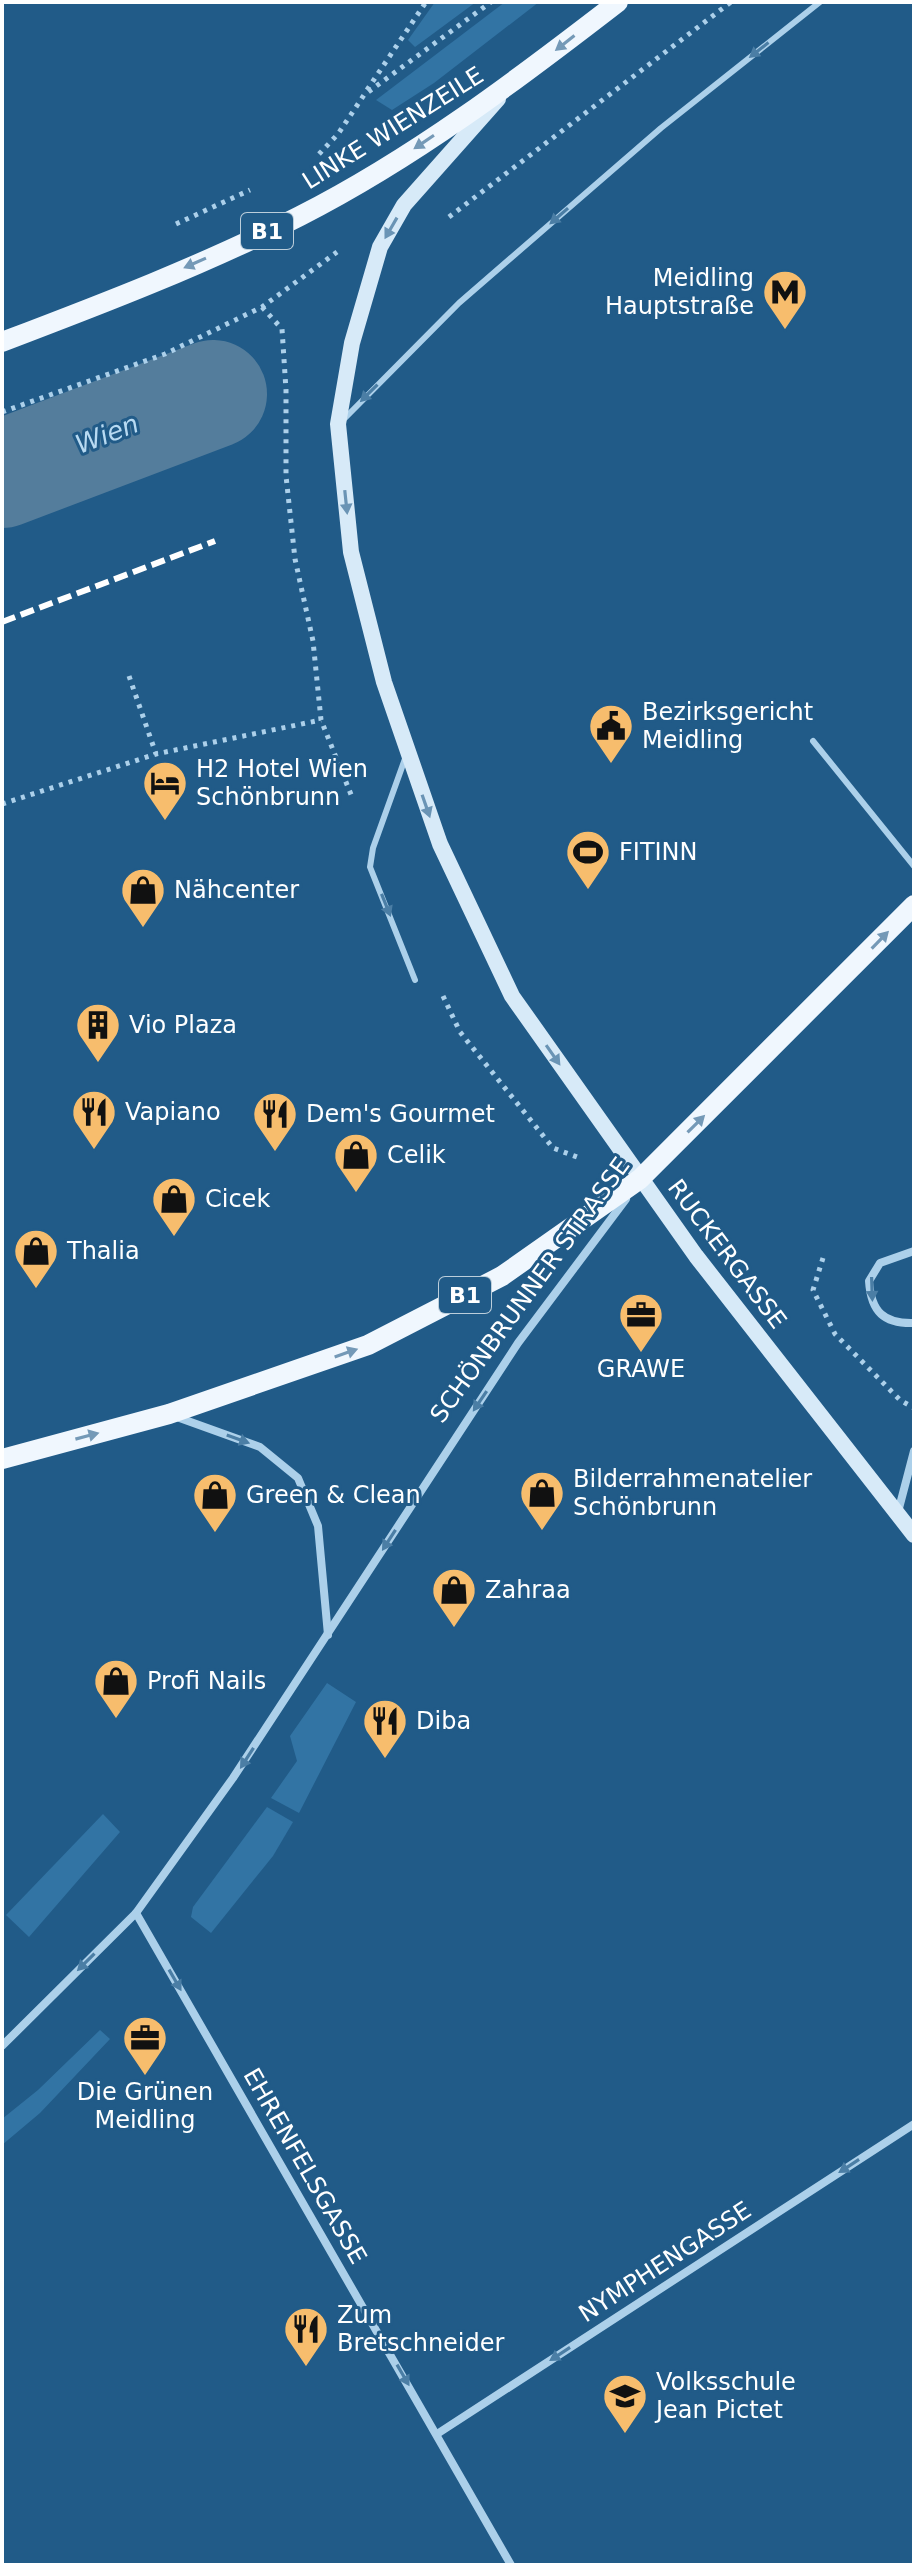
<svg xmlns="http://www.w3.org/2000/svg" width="916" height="2567" font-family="'DejaVu Sans',sans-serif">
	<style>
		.green { fill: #3274a4 }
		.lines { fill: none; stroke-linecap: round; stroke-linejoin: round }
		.river { stroke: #547d9c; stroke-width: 108 }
		.path { stroke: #acd0ea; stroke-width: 5; stroke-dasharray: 4 6; stroke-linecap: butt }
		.lane { stroke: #acd0ea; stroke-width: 6 }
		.street { stroke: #acd0ea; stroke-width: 8 }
		.secondary { stroke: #d7eaf8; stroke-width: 16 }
		.primary { stroke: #f0f7fe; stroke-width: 20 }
		.rail { stroke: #fff; stroke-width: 6; stroke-dasharray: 14 6; stroke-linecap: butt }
		.oneway { fill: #7499b7 }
		.oneway2 { fill: #4b7ea5 }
		.oneway3 { fill: #6a94b5 }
		.labels { text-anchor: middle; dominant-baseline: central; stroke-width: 6; stroke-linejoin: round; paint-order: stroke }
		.shield { fill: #215b88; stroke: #bccedb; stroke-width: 2 }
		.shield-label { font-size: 22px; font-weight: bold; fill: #fff }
		.street-label { font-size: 24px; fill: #fff; stroke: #215b88 }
		.poi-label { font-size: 24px; fill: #fff; stroke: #215b88; text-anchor: start }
		.water-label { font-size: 26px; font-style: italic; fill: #b8daf2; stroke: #215b88 }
	</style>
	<rect width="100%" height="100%" fill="#215b88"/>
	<g class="green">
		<polygon points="435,2 476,2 415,47 408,40"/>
		<polygon points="505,2 539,2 434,83 392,110 376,100"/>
		<polygon points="327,1683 356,1702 299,1813 271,1798 297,1761 290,1736"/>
		<polygon points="267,1807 293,1822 273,1856 211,1933 191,1917 193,1907"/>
		<polygon points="103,1814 120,1832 29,1937 6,1915"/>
		<polygon points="100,2030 110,2039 40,2113 2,2145 2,2119 38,2090"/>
	</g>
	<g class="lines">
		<polyline class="river" points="2,474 213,394"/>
		<g class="path">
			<polyline points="367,90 426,2"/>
			<polyline points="319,154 338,134 364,95 491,2"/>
			<polyline points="449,217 731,2"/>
			<polyline points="176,224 250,190"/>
			<polyline points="262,307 282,329 286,390 286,476 295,559 313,641 321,720 352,797"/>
			<polyline points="2,412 165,354 262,307 337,252"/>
			<polyline points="129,676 156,754"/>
			<polyline points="2,804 156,754 321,720"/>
			<polyline points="443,996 460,1032 553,1148 577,1157"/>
			<polyline points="823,1258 813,1290 835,1334 900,1400 914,1408"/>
		</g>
		<g class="lane">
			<polyline points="345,418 459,303 661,128 820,2"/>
			<polyline points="813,741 914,866"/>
			<polyline points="406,756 373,848 370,867 415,980"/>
		</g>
		<g class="street">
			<path d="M914 1251 880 1263 869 1281C871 1312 884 1324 914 1323"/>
			<polyline points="174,1416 260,1447 298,1478 318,1526 328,1635"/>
			<polyline points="898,1512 914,1451"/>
			<polyline points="136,1913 511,2565"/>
			<polyline points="2,2046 136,1913 233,1778 518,1343 626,1199"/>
			<polyline points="437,2434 914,2124"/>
		</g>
		<polyline class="secondary" points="498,99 404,205 380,247 352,343 338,424 351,552 384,682 440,844 512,996 696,1256 914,1535"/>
		<g class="primary">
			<path d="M2 342C102 304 204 265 300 216 414 158 517 80 618 2"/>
			<polyline points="2,1459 169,1414 368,1345 502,1276 640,1179 914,905"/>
		</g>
		<polyline class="rail" points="2,622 215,541"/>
	</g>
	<defs><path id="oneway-solid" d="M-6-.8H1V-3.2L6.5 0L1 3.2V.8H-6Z" transform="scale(2)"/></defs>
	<g class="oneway">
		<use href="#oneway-solid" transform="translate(565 43) rotate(142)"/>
		<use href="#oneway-solid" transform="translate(424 142) rotate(146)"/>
		<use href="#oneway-solid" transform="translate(195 263) rotate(156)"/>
		<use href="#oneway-solid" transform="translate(880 940) rotate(-46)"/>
		<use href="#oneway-solid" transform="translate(696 1124) rotate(-45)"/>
		<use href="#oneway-solid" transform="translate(346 1353) rotate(-19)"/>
		<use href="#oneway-solid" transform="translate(87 1436) rotate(-15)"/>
	</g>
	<g class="oneway2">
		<use href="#oneway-solid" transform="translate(759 50) rotate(142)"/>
		<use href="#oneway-solid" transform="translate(559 216) rotate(139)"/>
		<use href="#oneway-solid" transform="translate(369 393) rotate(135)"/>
		<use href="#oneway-solid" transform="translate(386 905) rotate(68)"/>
		<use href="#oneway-solid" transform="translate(872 1289) rotate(88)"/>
		<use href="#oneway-solid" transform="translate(480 1401) rotate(124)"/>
		<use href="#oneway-solid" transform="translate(238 1439) rotate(20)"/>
		<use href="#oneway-solid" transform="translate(389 1540) rotate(123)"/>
		<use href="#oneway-solid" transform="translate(247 1758) rotate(123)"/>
		<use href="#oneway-solid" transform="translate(86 1962) rotate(135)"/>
		<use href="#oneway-solid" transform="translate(175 1980) rotate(60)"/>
		<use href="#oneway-solid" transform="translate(849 2166) rotate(147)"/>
		<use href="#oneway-solid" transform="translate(560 2354) rotate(147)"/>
		<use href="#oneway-solid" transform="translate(403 2375) rotate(60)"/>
	</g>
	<g class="oneway3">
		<use href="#oneway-solid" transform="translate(391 228) rotate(120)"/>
		<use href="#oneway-solid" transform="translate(346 502) rotate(84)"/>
		<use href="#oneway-solid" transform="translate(426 806) rotate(71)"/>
		<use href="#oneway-solid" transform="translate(553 1055) rotate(55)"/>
	</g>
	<defs>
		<g id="metro-pin" transform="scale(2.3)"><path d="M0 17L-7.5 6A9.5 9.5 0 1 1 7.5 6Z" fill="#f7bd6d" stroke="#215b88"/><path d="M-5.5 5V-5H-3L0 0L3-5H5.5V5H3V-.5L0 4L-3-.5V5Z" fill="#111"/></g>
		<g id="civic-pin" transform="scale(2.3)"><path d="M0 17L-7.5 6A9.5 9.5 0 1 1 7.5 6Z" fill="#f7bd6d" stroke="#215b88"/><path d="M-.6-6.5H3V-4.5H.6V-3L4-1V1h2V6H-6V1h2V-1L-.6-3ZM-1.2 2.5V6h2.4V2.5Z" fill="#111"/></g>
		<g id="hotel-pin" transform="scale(2.3)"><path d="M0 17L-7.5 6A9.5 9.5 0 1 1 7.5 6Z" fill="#f7bd6d" stroke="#215b88"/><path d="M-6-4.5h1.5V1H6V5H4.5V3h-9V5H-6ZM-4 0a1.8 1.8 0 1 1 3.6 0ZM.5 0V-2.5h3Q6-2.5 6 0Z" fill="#111"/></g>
		<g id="stadium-pin" transform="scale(2.3)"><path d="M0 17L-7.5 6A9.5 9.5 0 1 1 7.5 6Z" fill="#f7bd6d" stroke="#215b88"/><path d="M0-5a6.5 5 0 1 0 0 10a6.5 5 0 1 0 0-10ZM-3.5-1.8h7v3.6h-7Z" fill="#111"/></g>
		<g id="shop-pin" transform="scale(2.3)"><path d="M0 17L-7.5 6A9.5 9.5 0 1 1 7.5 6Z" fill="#f7bd6d" stroke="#215b88"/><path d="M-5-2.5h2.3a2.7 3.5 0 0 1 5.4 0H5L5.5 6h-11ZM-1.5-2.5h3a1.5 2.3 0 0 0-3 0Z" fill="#111"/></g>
		<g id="building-pin" transform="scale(2.3)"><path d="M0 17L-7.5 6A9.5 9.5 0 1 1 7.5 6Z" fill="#f7bd6d" stroke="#215b88"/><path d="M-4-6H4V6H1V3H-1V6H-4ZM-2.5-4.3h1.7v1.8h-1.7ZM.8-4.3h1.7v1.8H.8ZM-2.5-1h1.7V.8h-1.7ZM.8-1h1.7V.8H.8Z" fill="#111"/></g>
		<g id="restaurant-pin" transform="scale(2.3)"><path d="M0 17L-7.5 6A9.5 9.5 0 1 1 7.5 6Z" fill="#f7bd6d" stroke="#215b88"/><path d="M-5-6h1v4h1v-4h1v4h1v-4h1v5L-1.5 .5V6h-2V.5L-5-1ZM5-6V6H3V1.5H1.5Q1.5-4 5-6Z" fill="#111"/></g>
		<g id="office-pin" transform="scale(2.3)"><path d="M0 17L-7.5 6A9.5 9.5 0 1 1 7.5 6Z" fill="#f7bd6d" stroke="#215b88"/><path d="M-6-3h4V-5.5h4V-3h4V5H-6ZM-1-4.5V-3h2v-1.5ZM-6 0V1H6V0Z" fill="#111"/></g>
		<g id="school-pin" transform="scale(2.3)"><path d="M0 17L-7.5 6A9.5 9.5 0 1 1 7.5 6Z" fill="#f7bd6d" stroke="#215b88"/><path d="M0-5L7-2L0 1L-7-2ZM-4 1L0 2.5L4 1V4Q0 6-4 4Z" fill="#111"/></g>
	</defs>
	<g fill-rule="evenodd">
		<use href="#metro-pin" x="785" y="292"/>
		<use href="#civic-pin" x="611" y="726"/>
		<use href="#hotel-pin" x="165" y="783"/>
		<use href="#stadium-pin" x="588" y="852"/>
		<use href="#shop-pin" x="143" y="890"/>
		<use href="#building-pin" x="98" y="1025"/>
		<use href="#restaurant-pin" x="94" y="1112"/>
		<use href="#restaurant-pin" x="275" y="1114"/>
		<use href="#shop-pin" x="356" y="1155"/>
		<use href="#shop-pin" x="174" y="1199"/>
		<use href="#shop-pin" x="36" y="1251"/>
		<use href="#office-pin" x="641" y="1315"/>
		<use href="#shop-pin" x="542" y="1493"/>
		<use href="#shop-pin" x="215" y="1495"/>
		<use href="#shop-pin" x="454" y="1590"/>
		<use href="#shop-pin" x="116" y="1681"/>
		<use href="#restaurant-pin" x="385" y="1721"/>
		<use href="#office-pin" x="145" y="2038"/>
		<use href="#restaurant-pin" x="306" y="2329"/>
		<use href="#school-pin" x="625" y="2396"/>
	</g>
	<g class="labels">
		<g class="shield">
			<rect x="241" y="213" width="52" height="36" rx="6"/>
			<rect x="439" y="1277" width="52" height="36" rx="6"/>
		</g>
		<g class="shield-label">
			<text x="267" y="231">B1</text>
			<text x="465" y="1295">B1</text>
		</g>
		<g class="street-label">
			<text transform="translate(393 128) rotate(-32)">LINKE WIENZEILE</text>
			<text transform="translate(727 1254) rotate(53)">RUCKERGASSE</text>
			<text transform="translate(530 1290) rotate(-54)">SCHÖNBRUNNER STRASSE</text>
			<text transform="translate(305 2166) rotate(60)">EHRENFELSGASSE</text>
			<text transform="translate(665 2262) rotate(-33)">NYMPHENGASSE</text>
		</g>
		<g class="poi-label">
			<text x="754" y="278" text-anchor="end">Meidling<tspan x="754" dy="28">Hauptstraße</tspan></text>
			<text x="642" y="712">Bezirksgericht<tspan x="642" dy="28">Meidling</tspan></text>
			<text x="196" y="769">H2 Hotel Wien<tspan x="196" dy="28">Schönbrunn</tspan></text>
			<text x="619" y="852">FITINN</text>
			<text x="174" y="890">Nähcenter</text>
			<text x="129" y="1025">Vio Plaza</text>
			<text x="125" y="1112">Vapiano</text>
			<text x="306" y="1114">Dem's Gourmet</text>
			<text x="387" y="1155">Celik</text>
			<text x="205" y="1199">Cicek</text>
			<text x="67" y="1251">Thalia</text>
			<text x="641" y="1369" text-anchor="middle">GRAWE</text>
			<text x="573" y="1479">Bilderrahmenatelier<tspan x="573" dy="28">Schönbrunn</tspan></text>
			<text x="246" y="1495">Green &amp; Clean</text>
			<text x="485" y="1590">Zahraa</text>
			<text x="147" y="1681">Profi Nails</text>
			<text x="416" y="1721">Diba</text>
			<text x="145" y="2092" text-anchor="middle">Die Grünen<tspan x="145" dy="28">Meidling</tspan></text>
			<text x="337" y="2315">Zum<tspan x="337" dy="28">Bretschneider</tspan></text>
			<text x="656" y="2382">Volksschule<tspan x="656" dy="28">Jean Pictet</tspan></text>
		</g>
		<g class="water-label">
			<text transform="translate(107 434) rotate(-21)">Wien</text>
		</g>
	</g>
	<rect width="916" height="2567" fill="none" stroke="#ffffff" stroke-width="8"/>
</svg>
